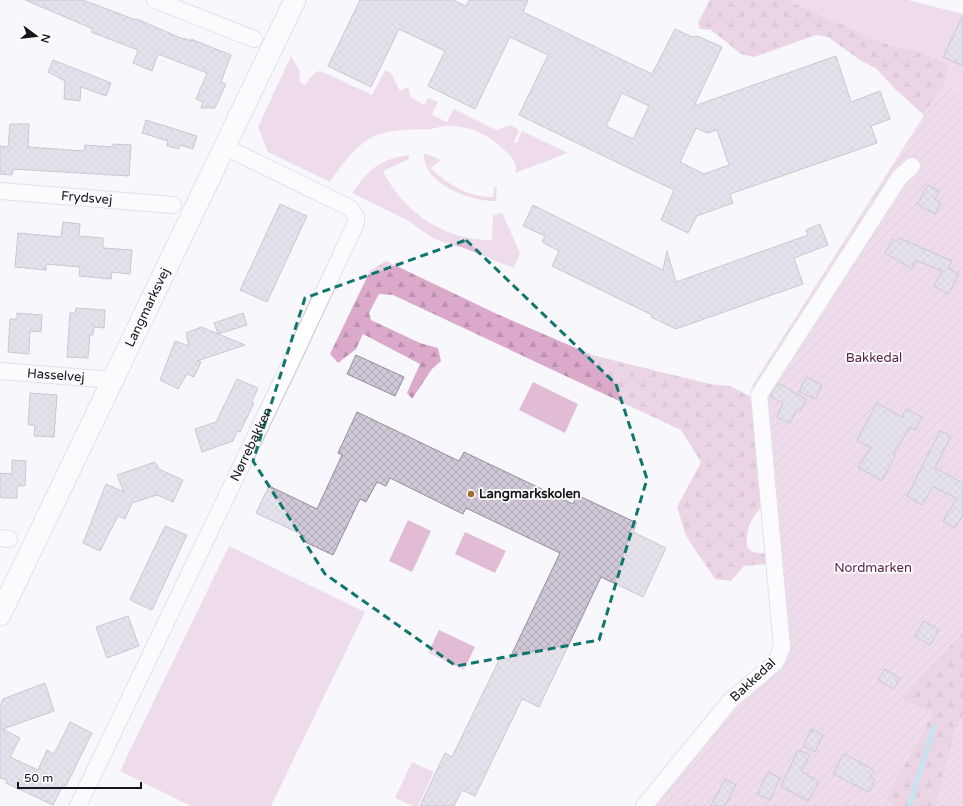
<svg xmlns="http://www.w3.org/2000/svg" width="963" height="806" font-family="'Varela Round',sans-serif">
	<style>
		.grass { fill: #e2bbd4 }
		.forest { fill: url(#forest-firs) }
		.park { fill: url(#park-dots) }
		.garden { fill: url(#garden-furrows) }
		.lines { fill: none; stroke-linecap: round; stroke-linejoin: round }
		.stream { stroke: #8dcae2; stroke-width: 5 }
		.building { fill: url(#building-cross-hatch); stroke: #958c9c; fill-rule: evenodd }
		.minor-casing { stroke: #c3c5d7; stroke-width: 18 }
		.major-casing { stroke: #c3c5d7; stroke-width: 23 }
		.minor { stroke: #fff; stroke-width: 16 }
		.major { stroke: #fff; stroke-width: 21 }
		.marked { fill: none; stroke: #0f766e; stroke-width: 3; stroke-dasharray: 8 5; stroke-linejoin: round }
		.poi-dot { fill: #a66c2c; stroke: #fff; stroke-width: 1.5 }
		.labels { text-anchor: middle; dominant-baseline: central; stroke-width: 3.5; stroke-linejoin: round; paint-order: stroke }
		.street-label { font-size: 13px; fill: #15151b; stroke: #fff }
		.park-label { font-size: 13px; fill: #5b214b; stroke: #fff }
		.poi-label { font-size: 13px; font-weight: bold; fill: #15151b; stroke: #fff; text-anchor: start }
	</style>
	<defs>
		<pattern id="forest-firs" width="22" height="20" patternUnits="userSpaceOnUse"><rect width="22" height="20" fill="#dbaacb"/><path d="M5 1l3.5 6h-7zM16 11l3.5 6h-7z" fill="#bb91ae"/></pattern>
		<pattern id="park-dots" width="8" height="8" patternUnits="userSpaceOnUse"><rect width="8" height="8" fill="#e2bbd4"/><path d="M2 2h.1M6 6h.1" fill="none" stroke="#c1a0b5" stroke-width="1.8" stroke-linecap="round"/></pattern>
		<pattern id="garden-furrows" width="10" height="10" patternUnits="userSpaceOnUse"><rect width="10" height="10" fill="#e2bbd4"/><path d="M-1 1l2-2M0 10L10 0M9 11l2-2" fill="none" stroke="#c1a0b5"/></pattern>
		<pattern id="building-cross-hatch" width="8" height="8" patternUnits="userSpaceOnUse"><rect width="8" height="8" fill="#d0c7d7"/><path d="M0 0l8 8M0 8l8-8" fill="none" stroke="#b2aab8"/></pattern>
	</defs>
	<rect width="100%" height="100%" fill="#f8f8fc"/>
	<g class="grass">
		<polygon points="788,0 908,0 963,14 963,19 943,56 963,66 963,95 944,84 949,70 918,52 883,43"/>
		<path d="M291 56 299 70 300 82 305 85 315 72 321 71 372 95 385 70 391 73 400 91 408 87 411 97 424 105 428 98 438 102 432 115 447 122 454 109 496 130 510 125 519 130 514 142 517 143 522 131 568 153 515 173C518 162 511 156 504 150 498 144 490 137 482 134 473 129 457 125 446 126 441 126 437 128 431 129 410 130 388 128 369 139 352 150 341 166 330 182L268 152 258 127Z"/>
		<path d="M424 153 441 160 431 168C448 185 469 197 493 197L494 187H497L496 201C471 202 422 184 424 153Z"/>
		<path d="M409 155V159L383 171C403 212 445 241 492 240L493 215 502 213 520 253 514 268 464 248 434 239 407 220 352 193C369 169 380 159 409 155Z"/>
		<polygon points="533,382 578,404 565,433 519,410"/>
		<polygon points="408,520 431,531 412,572 389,561"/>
		<polygon points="465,532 506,551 495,573 455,554"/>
		<polygon points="229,546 365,612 271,806 191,806 120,771"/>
		<polygon points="439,630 475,647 464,670 428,653"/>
		<polygon points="412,762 434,772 418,806 413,806 395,798"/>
	</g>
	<g class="forest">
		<polygon points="710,0 788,0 883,43 918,52 944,63 949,70 944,84 924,115 894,88 877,69 860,60 828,37 816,35 754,57 741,54 711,30 700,29 698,23"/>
		<path d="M386 261 497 314 592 355 710 384 730 386 751 397 762 506C750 521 746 527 747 547L752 552 768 554 767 564 744 566 731 581 715 579 686 536 677 507 701 462 681 430 393 295 379 294 369 313 371 320 420 343 438 348 441 361 432 369 412 399 407 393 420 364 363 334 356 349 338 363 330 354 370 271Z"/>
		<polygon points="963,632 963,806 895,806 885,799 932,715 900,698"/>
	</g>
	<polygon class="park" points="963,714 963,806 935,806 954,733"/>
	<polygon class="garden" points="944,84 963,95 963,632 900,698 932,715 885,799 895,806 653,806 734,704 781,666 790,641 766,398 752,386"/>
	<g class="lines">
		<polyline class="stream" points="909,806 934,727"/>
	</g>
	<g class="building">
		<polygon points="25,0 83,0 136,20 137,19 183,39 184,38 191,41 191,39 231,55 221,82 226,84 215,108 201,108 203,102 196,99 207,73 158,54 152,71 133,63 138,50 91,32 93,29"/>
		<path d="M360 0H453L466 6 469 0H528L523 12 652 74 675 29 692 37 697 36 722 47 694 106 836 56 851 102 880 91 890 119 871 126 877 143 730 194 733 203 697 216 688 233 661 220 674 190 519 115 548 55 510 37 475 109 428 86 445 51 399 29 371 87 328 66ZM622 93 649 106 633 139 606 126ZM696 128 707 133 717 130 729 165 704 174 680 162Z"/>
		<polygon points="963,15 963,66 943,57"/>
		<polygon points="53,60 111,83 106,96 81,87 80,101 64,99 65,81 48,72"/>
		<polygon points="146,120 197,136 193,149 180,145 179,149 167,146 168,141 142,133"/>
		<polygon points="10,124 29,124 28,147 84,151 85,145 113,147 113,144 131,145 129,176 13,169 12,175 0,174 0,146 8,147"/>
		<polygon points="928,185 939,191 935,199 941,203 935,214 917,204"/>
		<polygon points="280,204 307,216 267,302 240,290"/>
		<polygon points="533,205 663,270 667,251 676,282 808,235 806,230 820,224 828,245 794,258 803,284 676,329 651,317 652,315 552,266 559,251 542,242 545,236 523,226"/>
		<polygon points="63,222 80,224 79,236 103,238 103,248 132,250 130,274 112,272 111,279 79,276 80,267 46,264 46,270 15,267 18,233 61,237"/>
		<polygon points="899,238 952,261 948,268 959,274 948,294 934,286 942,271 915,260 912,269 885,253 893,239 897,241"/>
		<polygon points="76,308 105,310 104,328 94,327 93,335 90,335 88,358 67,357 70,313 75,313"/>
		<polygon points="17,313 42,315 41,332 30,331 29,354 8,352 10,319 17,319"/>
		<polygon points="243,313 247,325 218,334 214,323"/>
		<polygon points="201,327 245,345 197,361 201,362 194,377 187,374 178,389 160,380 175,341 189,346 186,333"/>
		<polygon points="356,355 404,377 395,396 347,374"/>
		<polygon points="806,377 822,385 816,399 799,392"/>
		<polygon points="237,379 258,388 252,402 254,403 240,432 237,431 233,441 202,452 195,429 216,422"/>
		<polygon points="778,383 806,399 801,411 797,409 790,423 777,417 783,403 770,396"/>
		<polygon points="30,393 57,395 54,437 34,436 35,425 28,425"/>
		<polygon points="877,403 902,417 906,409 922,417 915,430 910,427 893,455 895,456 882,481 858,467 871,448 857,440"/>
		<polygon points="357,412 459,461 464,452 573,504 577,495 637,523 633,532 666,548 643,597 601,577 539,707 522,699 475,796 462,790 454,806 420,806 445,753 452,757 501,656 509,660 560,553 466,508 463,514 390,478 386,486 377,482 366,502 360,499 333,555 301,540 303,535 256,513 269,486 317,509 342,455 338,453"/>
		<polygon points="940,431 951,436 935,468 963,483 963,514 955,528 943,521 957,498 933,487 922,505 907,496"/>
		<polygon points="12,460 26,461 25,486 17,486 17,498 3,498 0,497 0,473 12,474"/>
		<polygon points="155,462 159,469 183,480 173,502 157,495 132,503 125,519 118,516 100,551 83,543 106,484 124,492 117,475"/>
		<polygon points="165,526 187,535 152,610 132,601 130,599"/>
		<polygon points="128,616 139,646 107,658 96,627"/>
		<polygon points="924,621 939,630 930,645 915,636"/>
		<polygon points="885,669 900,678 894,689 878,680"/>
		<polygon points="45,683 54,711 3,729 20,738 10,757 38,770 47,750 54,754 70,722 92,733 66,786 63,785 53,805 6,783 7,780 0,778 0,706 3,699"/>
		<polygon points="812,729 823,735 815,752 803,746"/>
		<polygon points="798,750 810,755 801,771 819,782 808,801 781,786"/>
		<polygon points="844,754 874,770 870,777 875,780 869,792 833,774"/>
		<polygon points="768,772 780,778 770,800 757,794"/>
		<polygon points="725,779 736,785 725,806 711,806"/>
	</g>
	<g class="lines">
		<g class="minor-casing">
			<g id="minor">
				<polyline points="155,0 254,39"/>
				<path id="s1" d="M0 191 173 205"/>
				<path id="s2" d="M0 371 113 380"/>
				<polyline points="0,538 9,539"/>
				<path id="s3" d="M78 806 291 362 356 223V217L350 208 225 147"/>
				<polyline points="644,806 731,700 775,663 782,648 759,395 899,178 912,166"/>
			</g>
		</g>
		<g class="major-casing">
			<g id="major">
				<path id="s4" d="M0 615 295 0"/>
			</g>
		</g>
		<use href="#minor" class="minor"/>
		<use href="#major" class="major"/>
	</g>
	<path d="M0 0H963V806H0ZM466 240 616 384 647 479 599 640 456 666 325 574 253 461 305 298Z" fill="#f8f8fc" fill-opacity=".55" fill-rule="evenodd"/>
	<path class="marked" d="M466 240 616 384 647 479 599 640 456 666 325 574 253 461 305 298Z"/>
	<circle class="poi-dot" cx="471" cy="494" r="4"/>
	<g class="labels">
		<g class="street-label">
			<text stroke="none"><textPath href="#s1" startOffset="87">Frydsvej</textPath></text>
			<text stroke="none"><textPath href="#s4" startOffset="341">Langmarksvej</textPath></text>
			<text stroke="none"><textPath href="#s2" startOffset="56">Hasselvej</textPath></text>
			<text stroke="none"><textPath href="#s3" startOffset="401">Nørrebakken</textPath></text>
			<text transform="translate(753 680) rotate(-43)">Bakkedal</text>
		</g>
		<g class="park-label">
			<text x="874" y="358">Bakkedal</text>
			<text x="873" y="568">Nordmarken</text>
		</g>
		<g class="poi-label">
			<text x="479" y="494">Langmarkskolen</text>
		</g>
	</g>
	<g transform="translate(36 36) rotate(105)" stroke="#ffffff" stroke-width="3" paint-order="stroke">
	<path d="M0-3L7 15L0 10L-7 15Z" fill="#15151b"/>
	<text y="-6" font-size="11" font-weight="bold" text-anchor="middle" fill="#15151b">N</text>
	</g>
	<path d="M18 782v6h123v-6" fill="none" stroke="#15151b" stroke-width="2"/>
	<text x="24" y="782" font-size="12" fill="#15151b" stroke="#ffffff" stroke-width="3" paint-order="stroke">50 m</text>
</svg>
